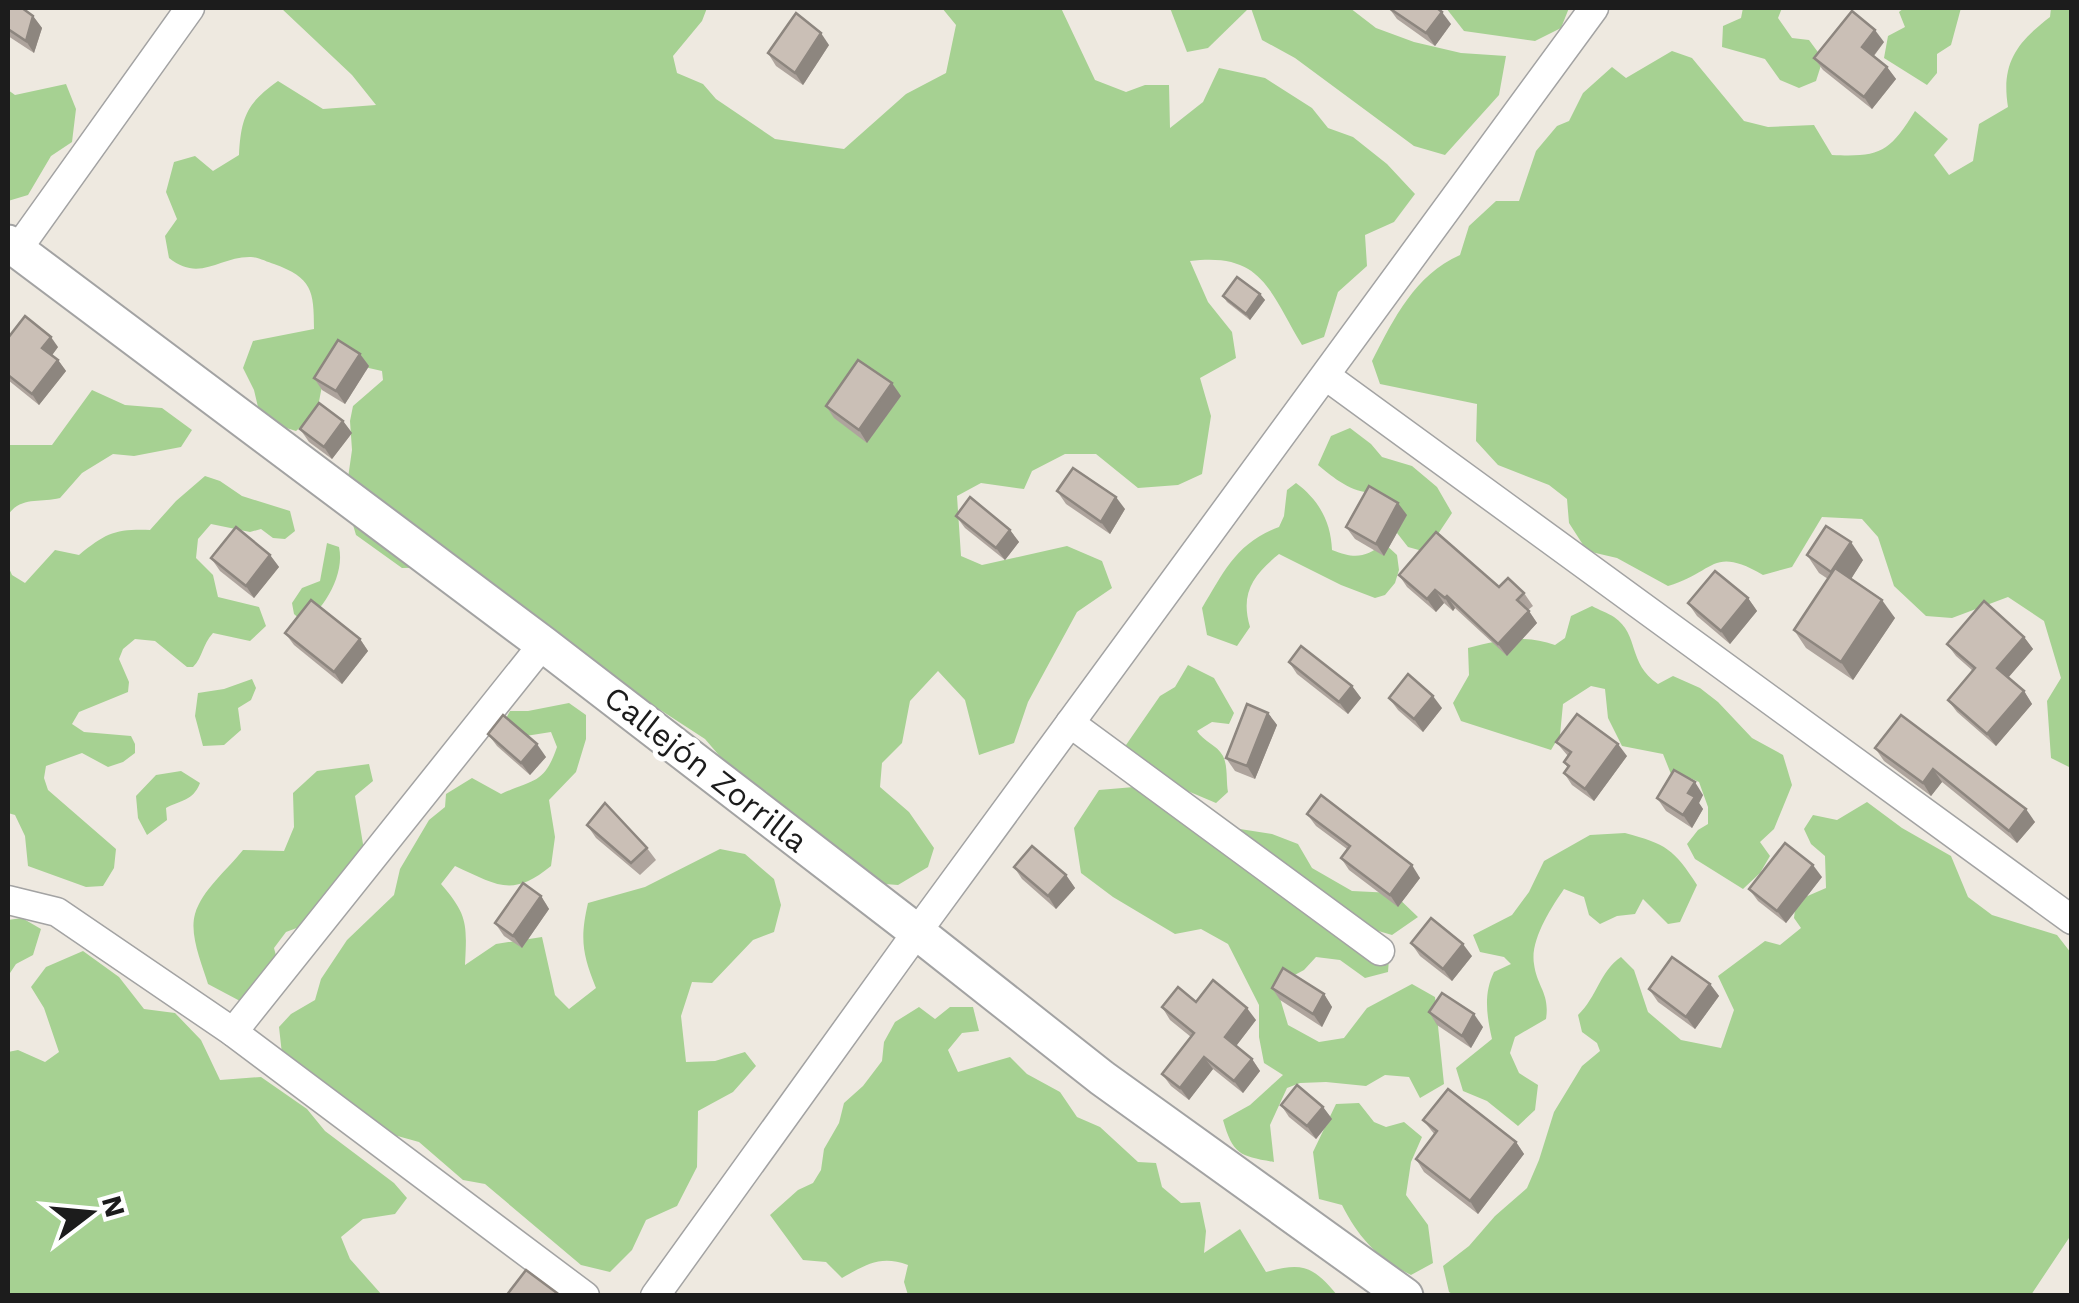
<svg xmlns="http://www.w3.org/2000/svg" width="2079" height="1303" font-family="'Work Sans',sans-serif">
	<style>
		.forest { fill: #a6d192 }
		.lines { fill: none; stroke-linecap: round; stroke-linejoin: round }
		.minor-casing { stroke: #a3a3a3; stroke-width: 31 }
		.tertiary-casing { stroke: #a3a3a3; stroke-width: 39 }
		.minor { stroke: #fff; stroke-width: 28 }
		.tertiary { stroke: #fff; stroke-width: 35 }
		.wall { fill: #aea49d }
		.shaded-wall { fill: #8d867f }
		.building { fill: #cabfb6; stroke: #8d867f; stroke-width: 2.5 }
		.labels { text-anchor: middle; dominant-baseline: central; stroke-width: 10; stroke-linejoin: round; paint-order: stroke }
		.street-label { font-size: 32px; fill: #1c1c1c; stroke: #fff }
	</style>
	<rect width="100%" height="100%" fill="#eee9e0"/>
	<g class="forest">
		<path d="M281 8H707L702 21 673 56 677 73 703 84 716 99 775 139 844 149 906 94 946 73 956 25 942 8H1061L1095 80 1126 92 1145 85H1169L1170 128 1203 102 1219 68 1265 78 1312 108 1328 128 1353 137 1387 164 1415 194 1394 222 1365 235 1367 266 1338 292 1324 337 1302 345C1269 291 1263 252 1190 261L1208 302 1232 332 1236 358 1200 378 1211 416 1202 474 1178 485 1138 488 1096 454H1065L1032 471 1024 489 981 483 957 496 961 556 982 565 1067 546 1102 561 1112 588 1077 612 1028 702 1014 743 979 755 965 700 938 671 910 701 902 743 882 763 880 787 909 812 934 848 928 867 898 885 872 883 800 829 767 792 735 774 705 739 602 672 456 567 402 568 356 535 351 518 348 478 352 450 350 421 353 406 383 380 382 371 351 364 326 365 317 412 296 431 261 420 254 390 243 368 253 341 314 329C314 290 312 278 274 264 267 262 258 257 251 257 220 256 200 283 169 258L165 236 177 219 166 192 174 162 195 156 213 171 239 155C241 117 247 103 278 81L323 109 376 105 352 75Z"/>
		<polygon points="1170,8 1249,8 1208,48 1187,52"/>
		<polygon points="1251,8 1350,8 1376,28 1414,42 1461,53 1506,56 1499,95 1445,155 1414,146 1295,58 1262,40"/>
		<polygon points="1446,8 1569,8 1561,28 1535,41 1464,31"/>
		<polygon points="1743,8 1782,8 1778,18 1792,38 1809,40 1823,59 1816,81 1799,88 1780,80 1765,59 1722,47 1723,26 1741,18"/>
		<polygon points="1904,8 1961,8 1951,45 1937,54 1937,73 1927,85 1884,58 1888,36 1905,27 1899,12"/>
		<path d="M2051 8H2071V768L2051 758 2047 701 2061 678 2044 621 2008 597 1952 618 1926 616 1894 586 1878 537 1862 519 1822 517 1792 567 1763 575C1711 545 1715 573 1668 586L1617 558 1587 551 1569 523 1567 499 1549 485 1498 465 1476 441 1477 404 1380 384 1372 361C1394 318 1415 275 1460 255L1469 226 1496 201H1519L1536 151 1557 126 1569 121 1583 93 1612 67 1626 78 1672 51 1692 58 1744 121 1768 127 1814 125 1832 155C1880 157 1889 153 1915 111L1948 139 1934 155 1949 175 1973 161 1979 124 2008 107C2001 64 2016 43 2050 17Z"/>
		<polygon points="66,84 76,109 72,142 51,156 28,195 8,201 8,90 15,95"/>
		<path d="M92 390 125 405 162 408 192 430 181 447 134 456 113 454 82 473 60 498C40 503 21 496 8 515V445H52Z"/>
		<path d="M1350 428 1371 444 1382 457 1412 466 1437 487 1452 513 1426 552 1408 547 1390 524 1396 502 1380 492C1356 496 1336 480 1318 465L1331 436Z"/>
		<path d="M205 476 220 481 242 496 290 511 295 531 285 539 273 538 261 529 250 532 211 524 198 539 196 558 213 575 218 597 259 607 266 626 250 641 213 633C202 645 203 657 193 667H187L155 641 135 639 123 649 119 659 129 682 128 692 79 712 72 724 84 732 131 736 135 744V753L123 762 108 767 82 753 46 766 44 778 48 790 116 849 114 868 103 886 86 887 28 866 25 836 15 815 8 813V566L12 575 25 583 55 550 79 555C106 533 115 529 150 530L176 501Z"/>
		<path d="M1296 483C1319 500 1331 522 1332 550 1355 559 1365 558 1384 543L1397 555 1399 570 1395 583 1385 595 1375 598 1341 585 1279 554C1253 575 1240 593 1250 627L1237 646 1207 635 1202 608C1224 572 1236 543 1279 527L1284 516 1287 490Z"/>
		<path d="M327 543 339 547C345 574 325 608 304 623L294 614 292 603 302 588 320 581Z"/>
		<path d="M1592 606C1599 610 1608 613 1614 617 1640 635 1627 663 1658 684L1673 676 1700 688 1718 702 1752 738 1783 755 1792 785 1774 829 1760 842 1770 856 1760 873 1743 889 1695 859 1687 844 1698 830 1708 824V807L1699 782 1690 778 1673 779 1663 754 1622 746 1608 718 1605 689 1591 686 1563 704 1560 735 1551 750 1461 721 1453 703 1469 675 1468 648C1499 640 1524 634 1555 645L1565 638 1571 616Z"/>
		<path d="M1188 665 1214 678 1234 713 1229 724 1212 722 1197 731C1203 741 1217 745 1223 756 1228 766 1226 781 1228 792L1216 803 1119 762 1126 745 1160 696 1175 687Z"/>
		<polygon points="252,679 256,688 251,700 238,708 241,730 224,745 203,746 195,716 198,693 224,689"/>
		<path d="M569 703 586 715V739L576 772 549 800 555 837 551 866C512 898 497 885 455 866L441 884C468 915 467 924 465 965L496 944 542 937 555 995 569 1009 596 988C582 954 580 938 588 903L645 887 720 849 745 854 774 879 781 905 774 932 753 940 712 983 692 982 681 1016 686 1062 715 1061 745 1052 756 1066 733 1092 698 1111 697 1167 677 1206 646 1220 632 1250 610 1272 581 1265 485 1184 463 1180 419 1142 358 1125 284 1072 279 1027 291 1014 315 1000 321 979 347 940 394 895 400 869 429 820 445 807 446 794 472 778 501 794C533 779 544 785 557 747L551 732 513 738 503 724 510 711H528Z"/>
		<path d="M369 764 373 781 355 796 364 850 302 926 286 932 274 948 280 971 267 992 240 1001 208 984C202 964 189 935 195 914 202 890 228 869 243 850L284 851 294 827 293 793 317 771Z"/>
		<path d="M181 771 200 783C193 801 181 800 166 808L167 820 147 835 138 818 136 796 156 775Z"/>
		<path d="M1134 787 1209 829H1240L1272 834 1298 844 1312 868 1352 891 1393 893 1418 917 1392 935 1358 925 1390 946 1388 972 1365 978 1340 960 1316 957 1304 970 1276 985 1288 1025 1319 1042 1344 1038 1367 1008 1412 984 1435 997 1444 1084 1420 1098 1409 1077 1385 1075 1366 1086 1326 1082 1300 1083 1287 1088 1270 1125 1274 1162C1240 1156 1233 1155 1223 1120L1250 1105 1283 1075 1264 1063 1259 1037V1005L1228 944 1201 929 1175 934 1113 897 1081 873 1074 828 1099 790Z"/>
		<path d="M1867 802 1902 828 1951 856 1968 897 1992 915 2057 935 2071 953V1235L2031 1295H1454L1449 1292 1443 1266 1469 1246 1495 1216 1527 1188 1539 1160 1554 1112 1582 1066 1600 1051 1597 1043 1582 1032 1578 1015C1597 997 1600 971 1621 957L1634 970 1648 1012 1681 1040 1721 1048 1734 1010 1718 976 1765 941 1780 945 1801 928 1794 918 1796 901 1826 888 1825 856 1811 844 1804 829 1813 815 1837 820Z"/>
		<path d="M1625 833C1666 844 1674 849 1697 885L1680 922 1668 924 1643 899 1635 914 1617 916 1600 924 1589 915 1584 897 1564 889C1551 908 1530 940 1534 964 1537 987 1550 993 1546 1019L1515 1037 1510 1053 1519 1073 1538 1085 1535 1110 1518 1126 1487 1101 1463 1091 1456 1068 1492 1039C1487 1017 1483 994 1494 972L1511 964 1504 957 1480 952 1473 935 1512 915 1529 892 1544 861 1590 835Z"/>
		<polygon points="22,918 41,929 33,955 16,964 8,976 8,920"/>
		<polygon points="83,951 119,977 144,1009 175,1013 201,1040 220,1080 261,1077 307,1109 325,1131 394,1183 407,1198 395,1214 363,1219 341,1237 350,1259 382,1295 8,1295 8,1052 18,1050 45,1062 59,1052 44,1008 31,987 46,967"/>
		<path d="M919 1007 935 1019 950 1007H973L979 1031 962 1033 948 1050 958 1072 1010 1057 1027 1074 1060 1092 1077 1117 1100 1127 1138 1162 1156 1163 1162 1187 1181 1203 1200 1202 1206 1231 1204 1253 1240 1229 1266 1272C1303 1262 1313 1266 1337 1295H908L904 1282 908 1265C881 1255 867 1264 842 1278L826 1262 803 1260 770 1215 798 1190 813 1183 821 1170 824 1149 839 1123 844 1103 863 1086 882 1061 884 1042 895 1022Z"/>
		<path d="M1359 1103 1374 1122 1386 1127 1404 1122 1422 1137 1411 1162 1406 1195 1428 1225 1433 1263 1411 1275C1379 1260 1358 1237 1342 1205L1319 1199 1313 1152 1336 1104Z"/>
	</g>
	<g class="lines">
		<g class="minor-casing">
			<g id="minor">
				<polyline points="17,250 190,8"/>
				<polyline points="1326,376 2072,920"/>
				<polyline points="1070,723 1380,951"/>
				<polyline points="8,900 57,912 233,1032 585,1296"/>
				<polyline points="233,1032 543,644"/>
				<polyline points="655,1296 917,932 1594,8"/>
			</g>
		</g>
		<g class="tertiary-casing">
			<polyline id="tertiary" points="8,243 543,644 917,932 1102,1078 1405,1296"/>
		</g>
		<use href="#minor" class="minor"/>
		<use href="#tertiary" class="tertiary"/>
	</g>
	<g class="wall">
		<polygon points="8,8 33,16 42,28 34,53 8,36"/>
		<polygon points="1389,8 1451,24 1435,46 1397,19"/>
		<polygon points="1884,42 1874,56 1887,67 1896,79 1872,109 1823,70 1814,58"/>
		<polygon points="829,45 803,85 776,66 768,53"/>
		<polygon points="1260,294 1265,300 1250,320 1227,302 1223,296"/>
		<polygon points="8,338 58,347 52,355 58,360 66,371 39,405 8,380"/>
		<polygon points="360,354 369,366 345,404 322,390 314,378"/>
		<polygon points="901,396 867,443 834,418 826,406"/>
		<polygon points="343,421 352,433 332,459 309,442 300,429"/>
		<polygon points="1057,491 1125,509 1110,534 1066,504"/>
		<polygon points="1407,515 1384,556 1355,539 1346,527"/>
		<polygon points="956,516 1010,530 1019,542 1005,560 965,528"/>
		<polygon points="270,555 279,567 254,598 220,571 211,558"/>
		<polygon points="1807,555 1863,560 1851,579 1895,618 1853,680 1806,648 1794,630 1828,579 1819,573"/>
		<polygon points="1399,575 1499,587 1524,593 1533,606 1528,610 1537,623 1507,656 1455,608 1453,611 1444,603 1436,612 1407,587"/>
		<polygon points="1748,598 1757,611 1730,644 1697,616 1688,603"/>
		<polygon points="285,633 360,639 368,651 342,684 294,645"/>
		<polygon points="2024,637 2033,649 2008,678 2024,691 2032,704 1996,746 1957,712 1948,700 1973,671 1956,656 1947,644"/>
		<polygon points="1289,662 1352,686 1361,698 1348,714 1297,674"/>
		<polygon points="1389,698 1442,708 1423,732 1398,710"/>
		<polygon points="1268,713 1277,725 1255,779 1235,771 1226,758"/>
		<polygon points="1901,715 2035,822 2017,843 1942,782 1931,796 1884,761 1875,748"/>
		<polygon points="488,734 546,757 530,775 497,746"/>
		<polygon points="1556,742 1627,756 1594,801 1572,785 1564,773 1568,768 1564,762 1568,756"/>
		<polygon points="1703,795 1699,803 1703,809 1692,828 1666,811 1657,798"/>
		<polygon points="1307,814 1420,878 1398,907 1349,870 1341,858 1347,849 1316,826"/>
		<polygon points="587,825 647,848 656,860 640,875 596,838"/>
		<polygon points="1014,867 1066,875 1075,888 1056,909 1022,879"/>
		<polygon points="1822,877 1786,923 1758,901 1749,889"/>
		<polygon points="541,896 549,909 522,948 504,936 495,923"/>
		<polygon points="1411,943 1472,956 1452,981 1420,956"/>
		<polygon points="1710,984 1719,996 1695,1029 1658,1002 1649,989"/>
		<polygon points="1272,988 1324,994 1332,1007 1322,1027 1280,1000"/>
		<polygon points="1196,1002 1256,1020 1236,1046 1252,1059 1260,1071 1243,1093 1213,1069 1189,1100 1171,1086 1162,1074 1191,1037 1170,1020 1162,1007"/>
		<polygon points="1429,1012 1483,1027 1471,1048 1437,1025"/>
		<polygon points="1281,1105 1323,1107 1332,1119 1316,1139 1289,1117"/>
		<polygon points="1423,1120 1516,1142 1524,1154 1478,1214 1424,1172 1416,1159 1435,1135"/>
	</g>
	<g class="shaded-wall">
		<polygon points="1442,12 1451,24 1435,46 1426,33"/>
		<polygon points="33,16 42,28 34,53 26,41"/>
		<polygon points="1875,30 1884,42 1871,59 1862,47"/>
		<polygon points="821,33 829,45 803,85 795,73"/>
		<polygon points="1887,67 1896,79 1872,109 1864,97"/>
		<polygon points="1260,294 1265,300 1250,320 1246,314"/>
		<polygon points="51,337 58,347 50,358 42,348"/>
		<polygon points="360,354 369,366 345,404 336,391"/>
		<polygon points="58,360 66,371 39,405 32,394"/>
		<polygon points="892,383 901,396 867,443 859,430"/>
		<polygon points="343,421 352,433 332,459 324,447"/>
		<polygon points="1116,497 1125,509 1110,534 1101,522"/>
		<polygon points="1398,503 1407,515 1384,556 1376,544"/>
		<polygon points="1010,530 1019,542 1005,560 996,548"/>
		<polygon points="1851,542 1863,560 1844,590 1831,572"/>
		<polygon points="270,555 279,567 254,598 246,586"/>
		<polygon points="1435,590 1444,603 1436,612 1427,599"/>
		<polygon points="1447,596 1455,608 1453,611 1445,598"/>
		<polygon points="1748,598 1757,611 1730,644 1721,631"/>
		<polygon points="1882,600 1895,618 1853,680 1841,662"/>
		<polygon points="1529,611 1537,623 1507,656 1498,644"/>
		<polygon points="2024,637 2033,649 2006,680 1997,668"/>
		<polygon points="360,639 368,651 342,684 334,672"/>
		<polygon points="1352,686 1361,698 1348,714 1339,702"/>
		<polygon points="2024,691 2032,704 1996,746 1987,734"/>
		<polygon points="1433,696 1442,708 1423,732 1414,719"/>
		<polygon points="1268,713 1277,725 1255,779 1247,766"/>
		<polygon points="537,744 546,757 530,775 521,763"/>
		<polygon points="1618,744 1627,756 1594,801 1585,789"/>
		<polygon points="1933,769 1942,782 1931,796 1923,783"/>
		<polygon points="1695,782 1703,795 1699,803 1703,809 1692,828 1683,815 1688,793"/>
		<polygon points="2026,809 2035,822 2017,843 2009,831"/>
		<polygon points="1412,865 1420,878 1398,907 1390,895"/>
		<polygon points="1813,865 1822,877 1786,923 1777,911"/>
		<polygon points="1066,875 1075,888 1056,909 1048,896"/>
		<polygon points="541,896 549,909 522,948 513,936"/>
		<polygon points="1463,944 1472,956 1452,981 1443,969"/>
		<polygon points="1710,984 1719,996 1695,1029 1686,1017"/>
		<polygon points="1324,994 1332,1007 1322,1027 1313,1014"/>
		<polygon points="1247,1008 1256,1020 1233,1050 1225,1037"/>
		<polygon points="1474,1014 1483,1027 1471,1048 1462,1036"/>
		<polygon points="1204,1057 1213,1069 1189,1100 1180,1088"/>
		<polygon points="1252,1059 1260,1071 1243,1093 1234,1081"/>
		<polygon points="1323,1107 1332,1119 1316,1139 1307,1126"/>
		<polygon points="1516,1142 1524,1154 1478,1214 1470,1201"/>
	</g>
	<g class="building">
		<polygon points="8,8 22,8 33,16 26,41 8,29"/>
		<polygon points="1389,8 1437,8 1442,12 1426,33"/>
		<polygon points="1852,11 1875,30 1862,47 1887,67 1864,97 1814,58"/>
		<polygon points="796,13 821,33 795,73 768,53"/>
		<polygon points="1237,277 1260,294 1246,314 1223,296"/>
		<polygon points="25,316 51,337 42,348 58,360 32,394 8,375 8,338"/>
		<polygon points="338,340 360,354 336,391 314,378"/>
		<polygon points="858,360 892,383 859,430 826,406"/>
		<polygon points="319,403 343,421 324,447 300,429"/>
		<polygon points="1073,468 1116,497 1101,522 1057,491"/>
		<polygon points="1369,486 1398,503 1376,544 1346,527"/>
		<polygon points="970,497 1010,530 996,548 956,516"/>
		<polygon points="1826,526 1851,542 1831,572 1807,555"/>
		<polygon points="236,527 270,555 246,586 211,558"/>
		<polygon points="1436,532 1499,587 1508,578 1524,593 1517,600 1529,611 1498,644 1447,596 1445,598 1435,590 1427,599 1399,575"/>
		<polygon points="1835,568 1882,600 1841,662 1794,630"/>
		<polygon points="1715,571 1748,598 1721,631 1688,603"/>
		<polygon points="311,600 360,639 334,672 285,633"/>
		<polygon points="1984,601 2024,637 1997,668 2024,691 1987,734 1948,700 1975,668 1947,644"/>
		<polygon points="1301,646 1352,686 1339,702 1289,662"/>
		<polygon points="1408,674 1433,696 1414,719 1389,698"/>
		<polygon points="1247,704 1268,713 1247,766 1226,758"/>
		<polygon points="1577,714 1618,744 1585,789 1564,773 1569,766 1564,762 1571,752 1556,742"/>
		<polygon points="503,715 537,744 521,763 488,734"/>
		<polygon points="1901,715 2026,809 2009,831 1933,769 1923,783 1875,748"/>
		<polygon points="1674,770 1695,782 1688,793 1695,797 1683,815 1657,798"/>
		<polygon points="1321,795 1412,865 1390,895 1341,858 1350,846 1307,814"/>
		<polygon points="605,803 647,848 631,863 587,825"/>
		<polygon points="1785,843 1813,865 1777,911 1749,889"/>
		<polygon points="1032,846 1066,875 1048,896 1014,867"/>
		<polygon points="523,883 541,896 513,936 495,923"/>
		<polygon points="1431,918 1463,944 1443,969 1411,943"/>
		<polygon points="1672,957 1710,984 1686,1017 1649,989"/>
		<polygon points="1283,968 1324,994 1313,1014 1272,988"/>
		<polygon points="1213,980 1247,1008 1225,1037 1252,1059 1234,1081 1204,1057 1180,1088 1162,1074 1194,1033 1162,1007 1178,987 1196,1002"/>
		<polygon points="1442,993 1474,1014 1462,1036 1429,1012"/>
		<polygon points="1297,1085 1323,1107 1307,1126 1281,1105"/>
		<polygon points="1448,1089 1516,1142 1470,1201 1416,1159 1437,1131 1423,1120"/>
		<polygon points="526,1270 561,1296 506,1296"/>
	</g>
	<g class="labels">
		<g class="street-label">
			<text transform="translate(706 769) rotate(38)">Callejón Zorrilla</text>
		</g>
	</g>
	<rect width="2079" height="1303" fill="none" stroke="#1c1c1c" stroke-width="20"/>
	<g transform="translate(90 1213) rotate(74)" stroke="#ffffff" stroke-width="8" paint-order="stroke">
	<path d="M0-8L18 38L0 25L-18 38Z" fill="#1c1c1c"/>
	<text y="-15" font-size="28" font-weight="bold" text-anchor="middle" fill="#1c1c1c">N</text>
	</g>
</svg>
